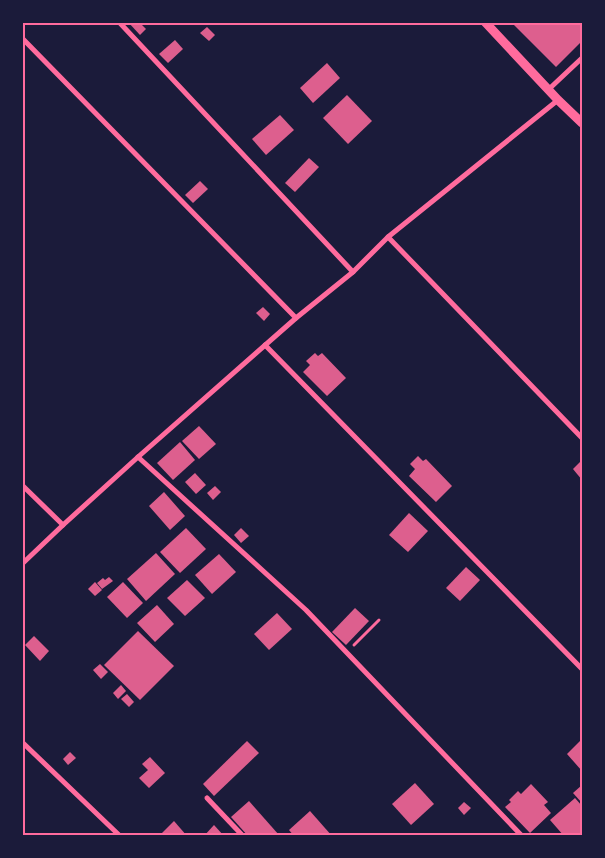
<svg xmlns="http://www.w3.org/2000/svg" width="605" height="858" font-family="'Source Sans 3',sans-serif">
	<style>
		.building { fill: #dd5f8e }
		.lines { fill: none; stroke-linecap: round; stroke-linejoin: round }
		.path { stroke: #ff6b9d; stroke-width: 3 }
		.minor { stroke: #ff6b9d; stroke-width: 5 }
		.tertiary { stroke: #ff6b9d; stroke-width: 9 }
		.neatline { fill: none; stroke: #ff6b9d; stroke-width: 2 }
	</style>
	<rect width="100%" height="100%" fill="#1b1b3a"/>
	<g class="building">
		<polygon points="128,22 139,22 146,29 140,35"/>
		<polygon points="511,22 582,22 582,41 556,67"/>
		<polygon points="207,27 215,35 209,41 200,33"/>
		<polygon points="175,40 183,49 168,63 159,54"/>
		<polygon points="327,63 340,78 313,103 300,88"/>
		<polygon points="347,95 372,121 348,144 323,118"/>
		<polygon points="280,115 294,130 266,155 252,139"/>
		<polygon points="309,158 319,167 295,192 285,183"/>
		<polygon points="200,181 208,189 193,203 185,195"/>
		<polygon points="263,307 270,314 264,321 256,313"/>
		<polygon points="315,353 318,356 322,353 346,378 327,396 303,372 310,365 306,361"/>
		<polygon points="199,426 216,444 199,459 182,441"/>
		<polygon points="180,442 195,460 173,480 157,463"/>
		<polygon points="418,456 423,461 426,459 452,486 436,502 409,476 415,469 410,464"/>
		<polygon points="582,460 582,480 573,469"/>
		<polygon points="195,473 206,485 196,494 185,482"/>
		<polygon points="215,486 221,492 213,500 207,493"/>
		<polygon points="164,492 185,516 170,530 149,506"/>
		<polygon points="409,513 428,531 408,552 389,535"/>
		<polygon points="186,528 206,549 180,573 160,552"/>
		<polygon points="241,528 249,536 241,543 234,535"/>
		<polygon points="156,553 175,574 146,601 127,579"/>
		<polygon points="219,554 236,572 212,594 195,575"/>
		<polygon points="466,567 480,580 460,601 446,588"/>
		<polygon points="109,577 113,581 102,589 97,583 103,578 105,580"/>
		<polygon points="187,580 205,598 185,616 167,598"/>
		<polygon points="95,582 102,590 95,596 88,589"/>
		<polygon points="123,582 143,603 127,618 107,597"/>
		<polygon points="157,605 174,624 155,642 137,623"/>
		<polygon points="355,608 369,621 346,645 332,632"/>
		<polygon points="277,613 292,629 269,650 254,634"/>
		<polygon points="138,631 174,666 140,700 104,665"/>
		<polygon points="34,636 49,651 40,661 25,645"/>
		<polygon points="100,664 108,672 101,679 93,670"/>
		<polygon points="121,685 126,691 118,699 113,693"/>
		<polygon points="127,694 134,702 129,707 121,699"/>
		<polygon points="582,739 582,771 567,754"/>
		<polygon points="247,741 259,753 214,796 203,784"/>
		<polygon points="70,752 76,758 68,765 63,759"/>
		<polygon points="150,757 165,773 149,788 139,778 148,770 142,764"/>
		<polygon points="415,783 434,804 411,825 392,804"/>
		<polygon points="531,784 548,802 544,805 551,813 530,833 505,807 511,802 509,800 518,791 521,794"/>
		<polygon points="582,785 582,803 573,793"/>
		<polygon points="575,798 582,806 582,836 564,836 550,820"/>
		<polygon points="249,801 279,835 278,836 248,836 231,817"/>
		<polygon points="464,802 471,808 464,815 458,808"/>
		<polygon points="310,811 332,836 294,836 289,830"/>
		<polygon points="174,821 187,836 159,836"/>
		<polygon points="214,825 224,836 204,836"/>
	</g>
	<g class="lines">
		<polyline class="path" points="354,645 379,620"/>
		<g class="minor">
			<polyline points="119,22 353,272"/>
			<polyline points="22,38 296,318"/>
			<polyline points="548,90 582,58"/>
			<polyline points="388,237 582,438"/>
			<polyline points="265,345 582,669"/>
			<polyline points="138,457 306,610 522,836"/>
			<polyline points="22,485 63,525"/>
			<polyline points="22,564 63,525 138,457 296,318 353,272 388,237 558,100"/>
			<polyline points="22,742 120,836"/>
			<polyline points="207,798 243,836"/>
		</g>
		<polyline class="tertiary" points="485,22 558,100 582,123"/>
	</g>
	<rect width="605" height="858" fill="none" stroke="#1b1b3a" stroke-width="48"/>
	<rect x="24" y="24" width="557" height="810" class="neatline"/>
</svg>
